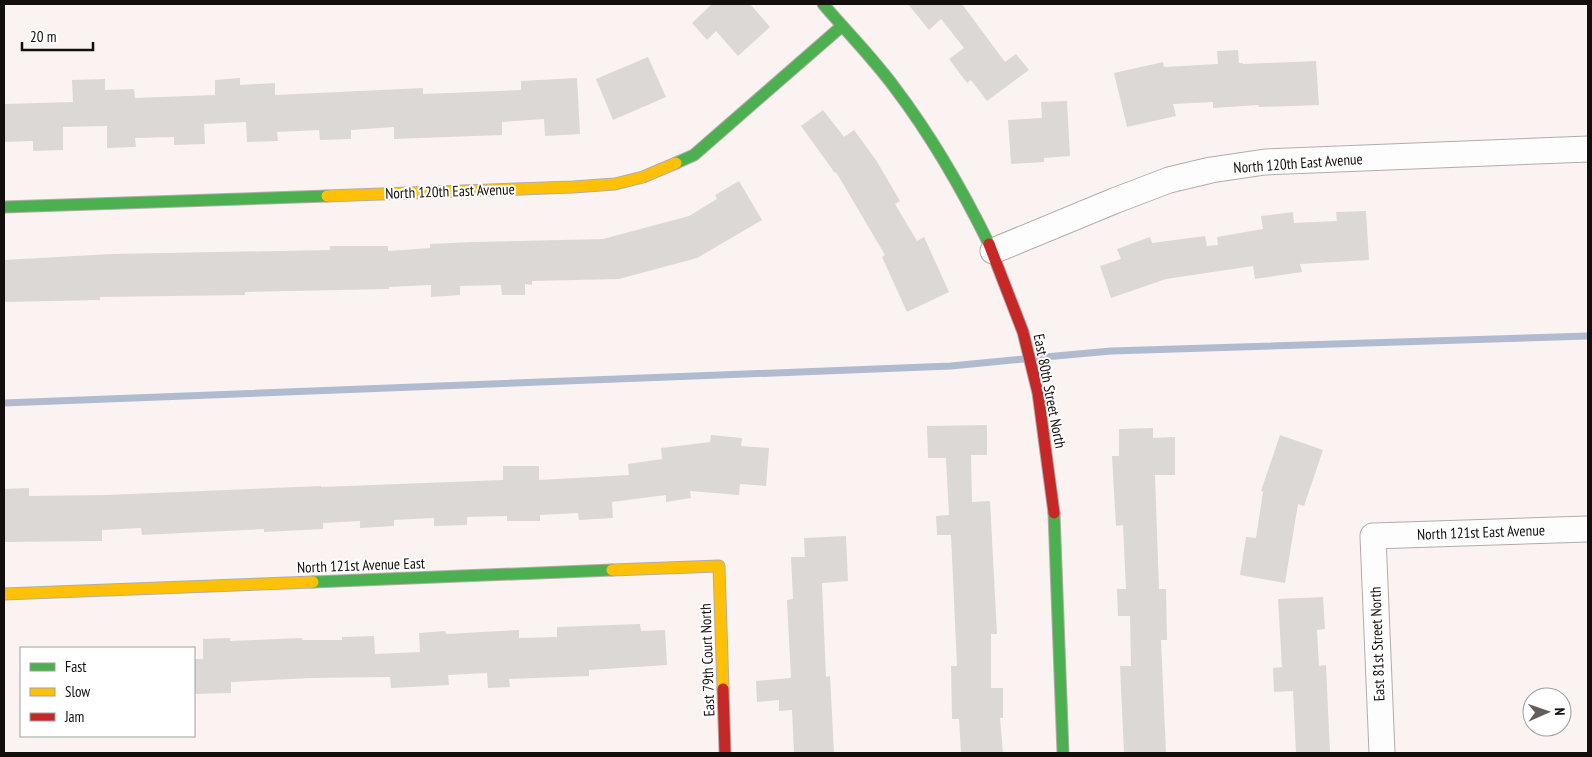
<svg xmlns="http://www.w3.org/2000/svg" width="1592" height="757" font-family="'PT Sans Narrow',sans-serif">
	<style>
		.lines { fill: none; stroke-linecap: round; stroke-linejoin: round }
		.stream { stroke: #b0bbd0; stroke-width: 7 }
		.building { fill: #dcd8d6 }
		.street-casing { stroke: #b1acaa; stroke-width: 27 }
		.fast-casing { stroke: #b1acaa; stroke-width: 13 }
		.slow-casing { stroke: #b1acaa; stroke-width: 13 }
		.jam-casing { stroke: #b1acaa; stroke-width: 13 }
		.street { stroke: #fefdfd; stroke-width: 25 }
		.fast { stroke: #4caf50; stroke-width: 11 }
		.slow { stroke: #ffc107; stroke-width: 11 }
		.jam { stroke: #c62828; stroke-width: 11 }
		.labels { text-anchor: middle; dominant-baseline: central; stroke-width: 4; stroke-linejoin: round; paint-order: stroke }
		.street-label { font-size: 15px; fill: #120f0d; stroke: #fff }
	</style>
	<rect width="100%" height="100%" fill="#faf3f2"/>
	<g class="lines">
		<g class="stream">
			<polyline points="1034,358 1111,351 1588,336"/>
			<polyline points="4,403 951,366 1024,359"/>
		</g>
	</g>
	<g class="building">
		<polygon points="712,4 750,4 770,27 738,56 716,31 707,40 692,23"/>
		<polygon points="908,4 962,4 1005,62 1016,54 1029,70 987,101 971,80 967,83 949,59 964,48 941,19 929,30"/>
		<polygon points="1238,50 1239,63 1243,63 1243,64 1316,61 1319,105 1259,107 1258,105 1213,108 1213,102 1173,104 1176,116 1127,127 1114,73 1163,62 1164,67 1218,64 1217,51"/>
		<polygon points="648,57 666,97 613,120 596,79"/>
		<polygon points="240,78 240,85 275,83 275,95 423,88 423,94 521,90 521,81 577,78 580,134 545,136 544,119 502,122 502,135 394,139 394,127 351,130 351,139 320,140 319,130 277,132 278,141 247,142 246,122 204,124 205,144 174,145 174,137 135,138 136,147 107,148 107,126 63,127 63,150 33,151 33,141 4,142 4,104 73,102 72,80 105,79 105,90 134,89 135,98 215,95 215,80"/>
		<polygon points="1067,101 1070,156 1044,158 1044,162 1011,164 1008,120 1042,118 1041,102"/>
		<polygon points="823,110 844,137 854,130 876,160 900,201 895,204 917,241 924,237 949,292 907,312 882,257 885,255 836,172 835,173 801,126"/>
		<polygon points="739,181 762,220 697,258 619,279 532,281 532,285 525,284 525,295 502,295 501,285 460,286 460,295 431,297 431,285 389,287 389,289 245,292 245,295 100,297 100,300 4,302 4,260 111,254 330,250 330,246 388,246 388,251 430,248 430,244 472,242 603,239 689,216 717,199 715,195"/>
		<polygon points="1366,211 1369,260 1300,264 1302,272 1255,279 1253,266 1166,279 1111,298 1100,266 1121,259 1117,249 1150,237 1152,243 1205,236 1207,246 1218,245 1217,237 1263,229 1261,216 1293,212 1294,223 1337,221 1336,212"/>
		<polygon points="987,425 987,455 971,455 972,502 990,501 997,634 991,634 991,688 1003,688 1003,718 1000,718 1003,753 961,753 959,719 952,719 951,666 957,666 951,535 937,535 936,516 949,515 946,458 928,458 927,426"/>
		<polygon points="1153,428 1153,438 1175,437 1175,475 1155,475 1159,589 1166,589 1167,640 1161,640 1166,753 1124,753 1120,666 1131,666 1130,616 1118,616 1117,589 1126,589 1123,525 1116,526 1112,456 1119,456 1119,429"/>
		<polygon points="711,435 742,438 741,446 769,448 766,486 740,484 739,495 690,491 691,498 666,502 666,495 612,502 613,518 579,520 578,513 540,515 540,521 507,521 507,516 467,517 467,525 434,526 434,518 394,520 394,526 360,528 360,521 323,523 323,529 264,532 264,529 142,535 141,528 102,530 102,541 4,542 4,489 29,488 29,496 106,495 321,486 321,487 503,480 503,466 539,466 539,480 629,475 628,464 662,459 661,448 710,442"/>
		<polygon points="1280,435 1323,450 1304,506 1298,504 1285,583 1240,575 1246,537 1256,538 1263,492 1261,491"/>
		<polygon points="846,536 848,581 822,583 826,677 830,676 834,753 794,753 792,710 779,711 779,700 757,702 756,681 791,678 787,600 793,599 791,557 805,557 804,538"/>
		<polygon points="1323,597 1325,629 1317,630 1319,666 1326,665 1330,753 1296,753 1293,691 1274,692 1273,668 1282,667 1278,599"/>
		<polygon points="640,624 641,631 665,630 667,665 589,670 589,676 509,679 510,687 488,688 487,673 448,675 449,685 391,688 390,677 311,678 231,682 231,693 194,694 194,659 203,659 203,639 230,638 230,641 302,638 302,640 342,640 342,637 374,636 375,654 420,652 419,633 445,631 446,634 519,630 519,638 557,637 557,627"/>
	</g>
	<g class="lines">
		<g class="street-casing">
			<g id="street">
				<polyline points="993,251 1114,201 1169,180 1211,170 1265,162 1588,149"/>
				<polyline points="1382,753 1373,536 1588,529"/>
			</g>
		</g>
		<g class="fast-casing">
			<g id="fast">
				<path d="M823 4C847 32 873 58 895 88 932 137 962 189 989 244"/>
				<polyline points="676,163 694,155 842,26"/>
				<polyline points="4,207 327,196"/>
				<polyline points="1054,513 1063,753"/>
				<polyline points="313,582 612,570"/>
			</g>
		</g>
		<g class="slow-casing">
			<g id="slow">
				<polyline points="327,196 573,187 615,184 643,177 676,163"/>
				<polyline points="612,570 719,566 723,689"/>
				<polyline points="4,594 313,582"/>
			</g>
		</g>
		<g class="jam-casing">
			<g id="jam">
				<polyline points="989,244 1023,332 1038,393 1054,513"/>
				<polyline points="723,689 725,753"/>
			</g>
		</g>
		<use href="#street" class="street"/>
		<use href="#fast" class="fast"/>
		<use href="#slow" class="slow"/>
		<use href="#jam" class="jam"/>
	</g>
	<g class="labels">
		<g class="street-label">
			<text transform="translate(1298 163) rotate(-4)">North 120th East Avenue</text>
			<text transform="translate(450 191) rotate(-2)">North 120th East Avenue</text>
			<text transform="translate(1050 391) rotate(79)">East 80th Street North</text>
			<text transform="translate(1481 532) rotate(-2)">North 121st East Avenue</text>
			<text transform="translate(361 565) rotate(-2)">North 121st Avenue East</text>
			<text transform="translate(1377 644) rotate(-92)">East 81st Street North</text>
			<text transform="translate(707 660) rotate(-92)">East 79th Court North</text>
		</g>
	</g>
	<rect width="1592" height="757" fill="none" stroke="#120f0d" stroke-width="10"/>
	<rect x="20" y="647" width="175" height="90" fill="#ffffff" stroke="#a09f9e"/>
	<rect x="30" y="663" width="25" height="8" fill="#4caf50" stroke="#a09f9e"/>
	<text x="65" y="672" font-size="15" fill="#120f0d">Fast</text>
	<rect x="30" y="688" width="25" height="8" fill="#ffc107" stroke="#a09f9e"/>
	<text x="65" y="697" font-size="15" fill="#120f0d">Slow</text>
	<rect x="30" y="713" width="25" height="8" fill="#c62828" stroke="#a09f9e"/>
	<text x="65" y="722" font-size="15" fill="#120f0d">Jam</text>
	<g transform="translate(1547 712) rotate(88)"><circle r="24" fill="#ffffff" stroke="#a09f9e"/>
	<path d="M0-4L9 19L0 12L-9 19Z" fill="#635f5d"/>
	<text y="-8" font-size="14" font-weight="bold" text-anchor="middle" fill="#120f0d">N</text>
	</g>
	<path d="M22 42v8h71v-8" fill="none" stroke="#120f0d" stroke-width="2.5"/>
	<text x="30" y="42" font-size="15" fill="#120f0d" stroke="#ffffff" stroke-width="4" paint-order="stroke">20 m</text>
</svg>
